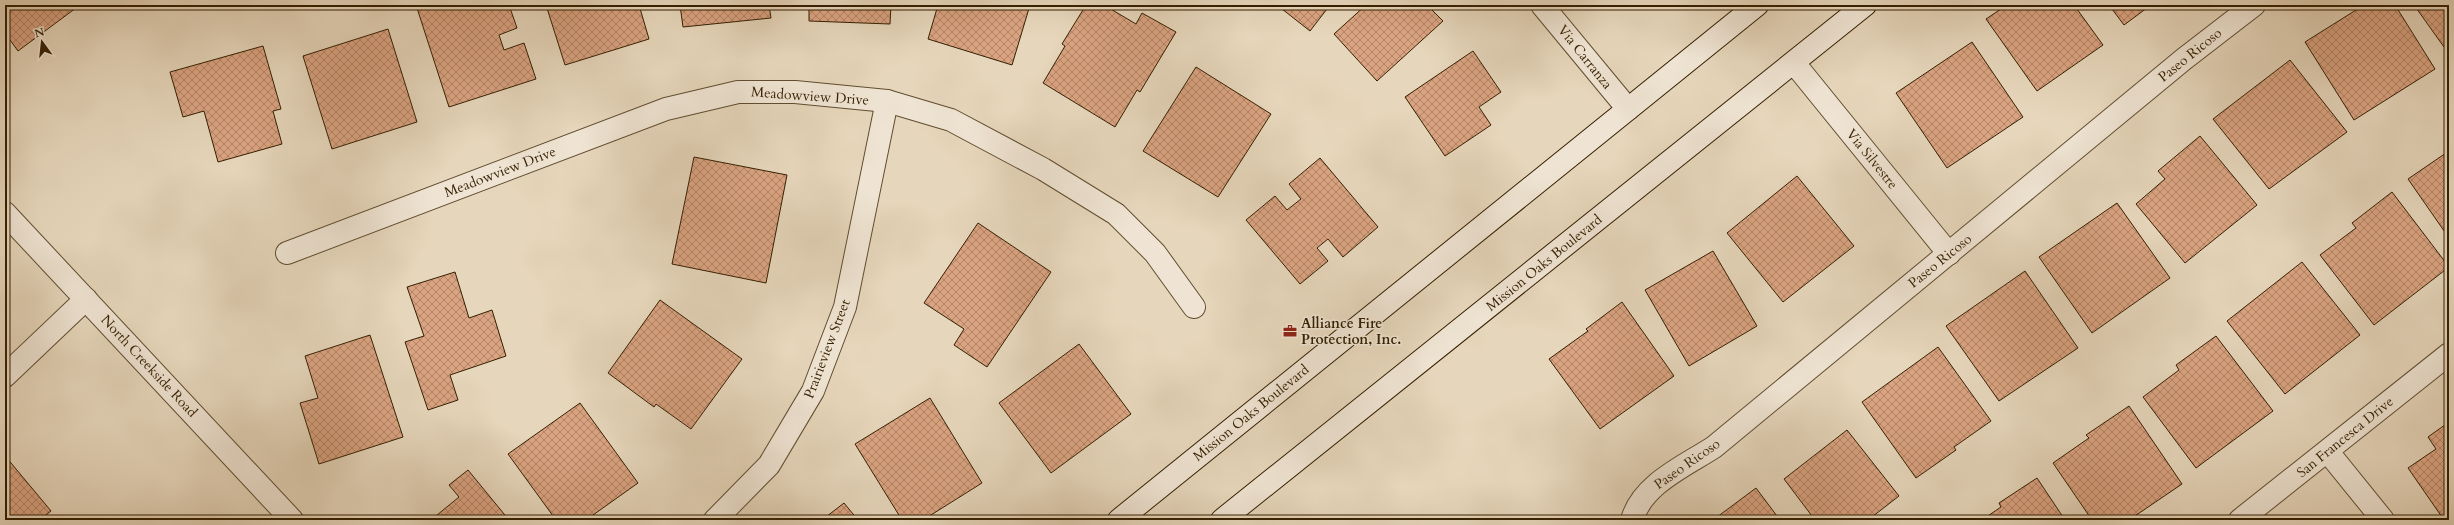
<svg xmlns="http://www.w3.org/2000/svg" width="2454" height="525" font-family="Cardo,serif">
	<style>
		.building { fill: url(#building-cross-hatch); stroke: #341f01 }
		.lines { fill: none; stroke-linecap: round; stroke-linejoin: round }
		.street-casing { stroke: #604d30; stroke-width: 24 }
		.secondary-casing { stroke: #341f01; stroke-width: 24 }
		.street { stroke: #efe4d3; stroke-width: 22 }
		.secondary { stroke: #efe4d3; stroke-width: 22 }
		.labels { text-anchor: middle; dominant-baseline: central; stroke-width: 3; stroke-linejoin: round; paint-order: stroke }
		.street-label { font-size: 14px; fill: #341f01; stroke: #efe4d3 }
		.poi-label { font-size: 14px; font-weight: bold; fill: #341f01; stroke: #efe4d3; text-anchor: start }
	</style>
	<defs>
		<pattern id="building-cross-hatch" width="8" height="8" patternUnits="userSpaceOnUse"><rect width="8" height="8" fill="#daa381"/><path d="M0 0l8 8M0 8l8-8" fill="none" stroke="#b28467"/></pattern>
	</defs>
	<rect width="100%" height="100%" fill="#e6d6bb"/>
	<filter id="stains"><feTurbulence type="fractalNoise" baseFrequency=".005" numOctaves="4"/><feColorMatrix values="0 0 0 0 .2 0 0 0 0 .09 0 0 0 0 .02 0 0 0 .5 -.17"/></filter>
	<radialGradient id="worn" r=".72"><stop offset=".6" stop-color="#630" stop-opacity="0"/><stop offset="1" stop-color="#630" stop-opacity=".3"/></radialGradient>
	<g class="building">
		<polygon points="5,5 80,5 18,51 5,33"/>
		<polygon points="416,5 509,5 517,28 499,35 504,50 524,43 536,79 449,107"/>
		<polygon points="546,5 639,5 649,39 565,65"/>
		<polygon points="680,5 769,5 771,18 683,27"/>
		<polygon points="809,5 891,5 890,24 809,21"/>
		<polygon points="938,5 1030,5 1012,65 928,39"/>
		<polygon points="1086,5 1104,5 1136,24 1142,13 1176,32 1140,92 1137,90 1115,127 1043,83 1065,46 1062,44"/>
		<polygon points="1277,5 1330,5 1310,31"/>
		<polygon points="1366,5 1427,5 1443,21 1377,81 1334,34"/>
		<polygon points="2007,5 2074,5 2103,45 2037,91 1986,19"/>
		<polygon points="2109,5 2151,5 2124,25"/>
		<polygon points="2364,5 2395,5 2435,69 2354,120 2305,42"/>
		<polygon points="2414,5 2449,5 2449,44 2444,47"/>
		<polygon points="388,29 417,122 332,149 303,56"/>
		<polygon points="1972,42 2023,117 1947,168 1896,93"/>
		<polygon points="263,46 281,109 273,111 282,144 218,162 204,111 183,117 170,72"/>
		<polygon points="1473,51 1501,92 1479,107 1491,125 1445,156 1405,97"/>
		<polygon points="2290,60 2347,132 2269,189 2213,119"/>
		<polygon points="1196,67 1271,114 1218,197 1143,151"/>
		<polygon points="2200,136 2257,205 2185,263 2136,204 2165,179 2158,171"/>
		<polygon points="2449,146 2449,238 2408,179 2446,153 2444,150"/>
		<polygon points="694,157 787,175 766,283 672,264"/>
		<polygon points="1320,158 1378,227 1343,257 1328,239 1317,248 1328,261 1300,284 1246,220 1275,196 1287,210 1301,199 1289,184"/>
		<polygon points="1797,176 1854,246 1783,302 1727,233"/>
		<polygon points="2392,192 2449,267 2374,325 2320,255 2356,228 2352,223"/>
		<polygon points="2117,203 2170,278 2092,333 2039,257"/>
		<polygon points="978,223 1051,272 987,367 954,345 964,329 924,303"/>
		<polygon points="1713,251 1757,326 1689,366 1645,290"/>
		<polygon points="2302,262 2360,335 2285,394 2227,321"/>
		<polygon points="2025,271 2078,348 1999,401 1946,326"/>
		<polygon points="455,272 469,318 492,310 506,356 450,375 458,400 428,410 405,342 424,336 407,287"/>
		<polygon points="660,300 742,359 691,429 656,404 654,407 608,373"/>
		<polygon points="1622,302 1674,376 1600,429 1549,359 1588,331 1586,329"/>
		<polygon points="370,335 403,437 319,464 300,403 318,398 305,356"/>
		<polygon points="2216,336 2273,411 2196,468 2143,397 2179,370 2176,365"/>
		<polygon points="1079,344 1131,414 1051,473 999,403"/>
		<polygon points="1938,347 1991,421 1954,447 1956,450 1916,478 1862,402"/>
		<polygon points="930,398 982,483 923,520 902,520 855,444"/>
		<polygon points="580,403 638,483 586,520 556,520 508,454"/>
		<polygon points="2129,406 2182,484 2129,520 2092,520 2053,463 2089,438 2086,435"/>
		<polygon points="2449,422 2449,520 2444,520 2408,468 2436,449 2428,437"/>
		<polygon points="1847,430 1899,496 1868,520 1815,520 1784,479"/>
		<polygon points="6,457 51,511 40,520 5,520"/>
		<polygon points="468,470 509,520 431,520 459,497 449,485"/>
		<polygon points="2037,478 2065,520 1982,520 2001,507 1999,503"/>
		<polygon points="1756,488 1780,520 1713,520"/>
		<polygon points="844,503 858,520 822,520"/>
	</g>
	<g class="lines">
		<g class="street-casing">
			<g id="street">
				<polyline points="1542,5 1628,109"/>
				<polyline points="1794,63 1949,254"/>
				<polyline points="5,213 292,520"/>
				<polyline points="287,253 666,109 738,92 795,92 887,101 951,120 1043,169 1116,214 1155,253 1194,307"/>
				<polyline points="5,376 86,299"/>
				<polyline points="2328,452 2383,520"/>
				<polyline points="715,520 769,465 813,391 845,307 887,101"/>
				<path d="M1632 520C1642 484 1685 466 1714 447L2184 59 2254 5"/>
				<polyline points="2240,520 2449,354"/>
			</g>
		</g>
		<g class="secondary-casing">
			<g id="secondary">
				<polyline points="1119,520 1757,5"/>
				<polyline points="1222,520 1865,5"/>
			</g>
		</g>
		<use href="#street" class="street"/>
		<use href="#secondary" class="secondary"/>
	</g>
	<defs>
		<g id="office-bare" transform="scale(1.08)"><path d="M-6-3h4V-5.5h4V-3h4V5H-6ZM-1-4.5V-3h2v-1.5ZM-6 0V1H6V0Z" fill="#8f2418" stroke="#efe4d3" stroke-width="2.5" paint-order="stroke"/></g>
	</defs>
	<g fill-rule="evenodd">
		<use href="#office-bare" x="1290" y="331"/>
	</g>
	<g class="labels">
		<g class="street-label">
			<text transform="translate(2190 55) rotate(-39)">Paseo Ricoso</text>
			<text transform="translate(1585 57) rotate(51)">Via Carranza</text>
			<text transform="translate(810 96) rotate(4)">Meadowview Drive</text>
			<text transform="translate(1872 159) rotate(51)">Via Silvestre</text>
			<text transform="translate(500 172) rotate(-21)">Meadowview Drive</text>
			<text transform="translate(1940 261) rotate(-39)">Paseo Ricoso</text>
			<text transform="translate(1544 263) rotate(-39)">Mission Oaks Boulevard</text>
			<text transform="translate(827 349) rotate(-69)">Prairieview Street</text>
			<text transform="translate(149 366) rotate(47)">North Creekside Road</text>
			<text transform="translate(1251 413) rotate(-39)">Mission Oaks Boulevard</text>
			<text transform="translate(2345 437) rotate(-39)">San Francesca Drive</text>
			<text transform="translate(1687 464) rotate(-35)">Paseo Ricoso</text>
		</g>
		<g class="poi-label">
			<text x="1301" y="323">Alliance Fire<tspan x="1301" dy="16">Protection, Inc.</tspan></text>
		</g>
	</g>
	<rect width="2454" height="525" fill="none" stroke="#e6d6bb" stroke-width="20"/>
	<rect x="6" y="6" width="2442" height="513" fill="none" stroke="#341f01" stroke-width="2"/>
	<rect x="10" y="10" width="2434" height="505" fill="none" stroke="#341f01"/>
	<g transform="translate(42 42) rotate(345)" stroke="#efe4d3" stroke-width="3" paint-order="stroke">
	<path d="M0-3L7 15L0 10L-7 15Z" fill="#341f01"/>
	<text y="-6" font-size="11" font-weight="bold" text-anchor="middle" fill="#341f01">N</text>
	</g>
	<rect width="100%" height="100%" filter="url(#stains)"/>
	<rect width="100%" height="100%" fill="url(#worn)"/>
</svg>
